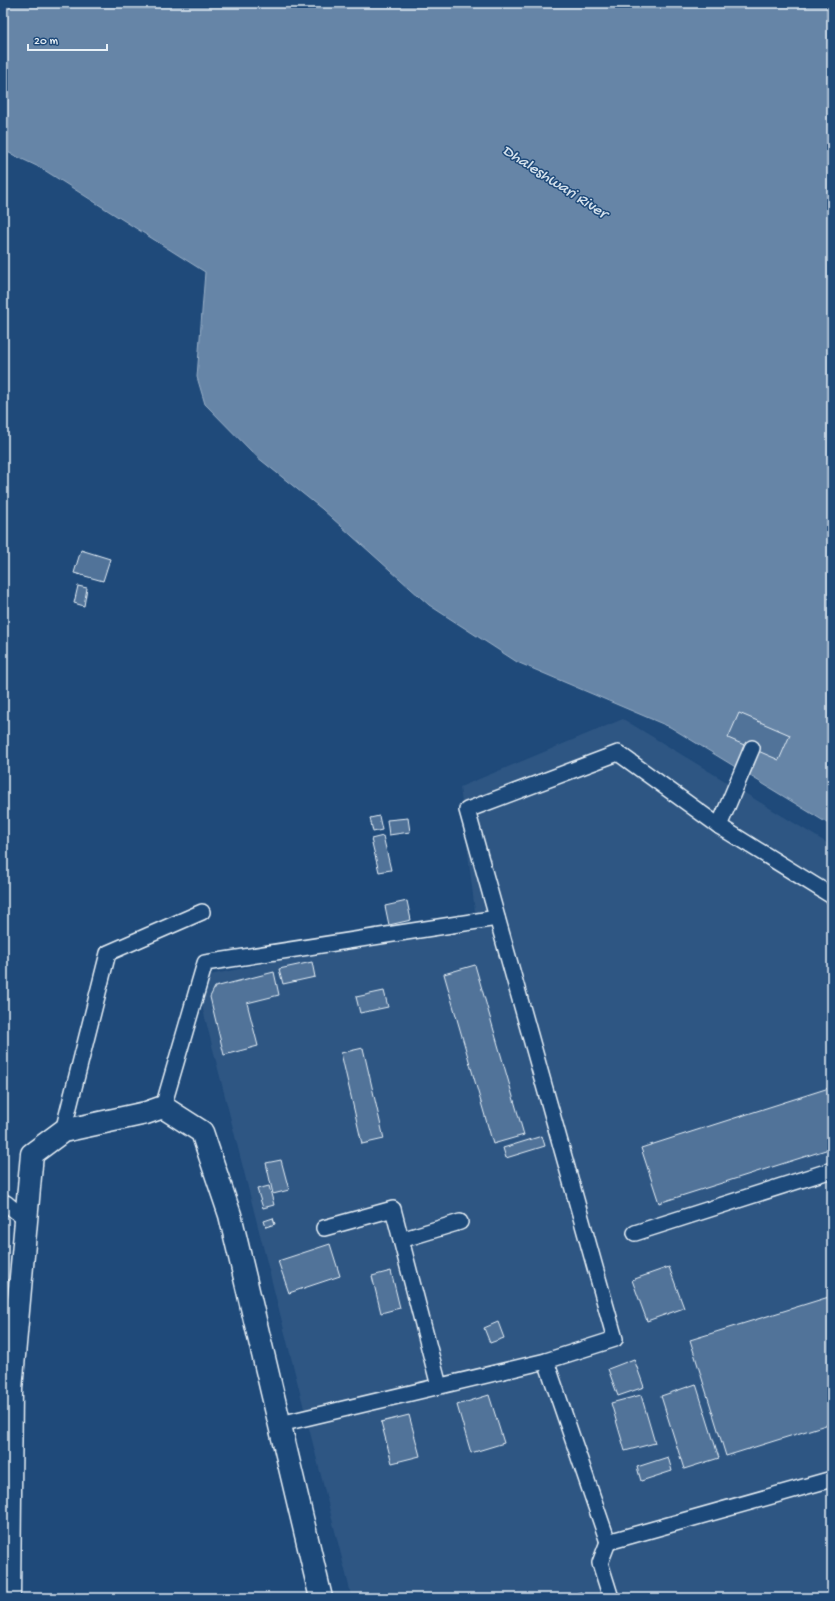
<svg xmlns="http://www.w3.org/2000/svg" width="835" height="1601" font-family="'Gochi Hand',sans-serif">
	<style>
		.built { fill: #2e5683 }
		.water { fill: #6685a7; stroke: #9ab0c7 }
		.building { fill: #517399; stroke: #e8f1f8 }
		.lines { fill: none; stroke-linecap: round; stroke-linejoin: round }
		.service-casing { stroke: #e8f1f8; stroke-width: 18 }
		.tertiary-casing { stroke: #e8f1f8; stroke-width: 25 }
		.service { stroke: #1f4a7a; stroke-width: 15 }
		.tertiary { stroke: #1f4a7a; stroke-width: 22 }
		.labels { text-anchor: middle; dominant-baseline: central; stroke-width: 3; stroke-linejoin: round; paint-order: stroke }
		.water-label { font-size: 16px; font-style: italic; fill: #d4e1ec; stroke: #1f4a7a }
	</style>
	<rect width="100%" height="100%" fill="#1f4a7a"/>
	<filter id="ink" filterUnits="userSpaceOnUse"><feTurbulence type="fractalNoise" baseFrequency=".025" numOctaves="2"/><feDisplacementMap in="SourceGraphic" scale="8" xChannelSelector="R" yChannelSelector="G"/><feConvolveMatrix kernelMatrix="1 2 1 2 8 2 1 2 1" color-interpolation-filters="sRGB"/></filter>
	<g filter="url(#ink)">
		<polygon class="built" points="623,719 832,846 832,1598 352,1598 195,978 476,920 460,787"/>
		<polygon class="water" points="3,3 832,3 832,826 670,727 517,662 429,605 322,509 257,457 205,404 197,377 205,272 41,168 3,150"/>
		<g class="building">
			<polygon points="81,550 110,559 103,581 74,573"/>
			<polygon points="78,586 87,588 84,606 74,603"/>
			<polygon points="739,713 790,735 779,760 728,738"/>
			<polygon points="379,816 382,830 373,832 370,818"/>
			<polygon points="408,818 410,832 389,835 387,820"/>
			<polygon points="383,836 391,870 379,872 371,839"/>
			<polygon points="407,901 411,920 389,925 385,906"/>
			<polygon points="312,962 315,977 283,984 279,969"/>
			<polygon points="475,965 524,1135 493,1144 444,974"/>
			<polygon points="274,972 279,995 247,1003 258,1046 224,1055 210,997 215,987"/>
			<polygon points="384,991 388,1007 360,1013 356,997"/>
			<polygon points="363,1048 384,1139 362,1144 341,1053"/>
			<polygon points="832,1087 832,1148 659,1203 641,1148"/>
			<polygon points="542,1136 545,1146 506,1158 503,1148"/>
			<polygon points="281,1160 289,1190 273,1194 266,1163"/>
			<polygon points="269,1186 274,1205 263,1208 257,1189"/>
			<polygon points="273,1218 275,1224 266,1227 264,1221"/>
			<polygon points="330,1244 340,1276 289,1293 278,1261"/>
			<polygon points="669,1267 684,1308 647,1321 632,1280"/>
			<polygon points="391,1271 400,1308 381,1313 372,1276"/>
			<polygon points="832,1296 832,1423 726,1456 690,1340"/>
			<polygon points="498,1322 504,1338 490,1343 484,1328"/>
			<polygon points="634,1359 644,1387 618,1396 608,1369"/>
			<polygon points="696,1384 719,1458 684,1469 661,1396"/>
			<polygon points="489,1395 504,1443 471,1453 457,1405"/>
			<polygon points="641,1395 655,1443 625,1451 611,1403"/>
			<polygon points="409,1415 420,1456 392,1463 381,1422"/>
			<polygon points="668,1457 672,1471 641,1481 637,1467"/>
			<polygon points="581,1592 583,1598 572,1598 571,1595"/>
		</g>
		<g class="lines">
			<g class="service-casing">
				<g id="service">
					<polyline points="719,826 752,748"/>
					<polyline points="163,1107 205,963 497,918"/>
					<polyline points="63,1131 108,953 202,912"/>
					<polyline points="6,1203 26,1220"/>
					<polyline points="324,1228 393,1209 439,1386"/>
					<polyline points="635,1233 832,1170"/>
					<polyline points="401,1240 460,1222"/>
					<polyline points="546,1361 615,1339 467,810 618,753 719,826 832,896"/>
					<polyline points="280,1424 546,1361 608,1542 832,1479"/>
					<polyline points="608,1542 600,1563 611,1598"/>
				</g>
			</g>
			<g class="tertiary-casing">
				<polyline id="tertiary" points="9,1598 11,1389 32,1154 63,1131 146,1113 163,1107 202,1132 230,1215 321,1598"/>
			</g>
			<use href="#service" class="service"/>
			<use href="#tertiary" class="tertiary"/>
		</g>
	</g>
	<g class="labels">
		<g class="water-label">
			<text transform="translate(554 183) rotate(33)">Dhaleshwari River</text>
		</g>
	</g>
	<rect width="835" height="1601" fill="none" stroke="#1f4a7a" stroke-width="16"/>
	<rect x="8" y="8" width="819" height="1585" fill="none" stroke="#e8f1f8" stroke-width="1.5" filter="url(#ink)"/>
	<path d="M28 44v6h79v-6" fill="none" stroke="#e8f1f8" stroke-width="2"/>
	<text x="34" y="44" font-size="12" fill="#e8f1f8" stroke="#1f4a7a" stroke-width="3" paint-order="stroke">20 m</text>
</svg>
